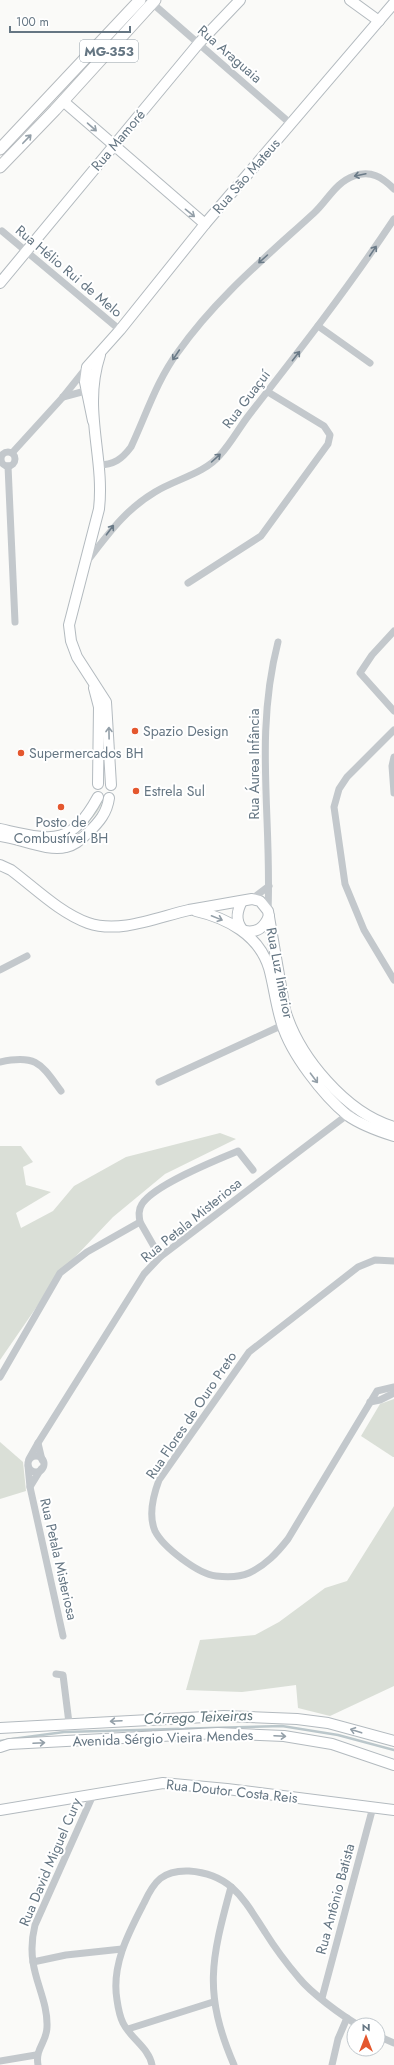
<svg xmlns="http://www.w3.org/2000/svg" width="394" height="2065" font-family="Jost,sans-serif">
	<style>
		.green { fill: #dadfd7 }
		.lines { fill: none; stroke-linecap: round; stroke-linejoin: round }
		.stream { stroke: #bbc7cb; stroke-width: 2.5 }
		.secondary-casing { stroke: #b3babf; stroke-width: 12 }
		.primary-casing { stroke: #b5babe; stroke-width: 13 }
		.street { stroke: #c3c8cc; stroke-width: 7 }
		.secondary { stroke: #fff; stroke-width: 10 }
		.primary { stroke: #fff; stroke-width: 11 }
		.oneway { stroke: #939fa8 }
		.oneway2 { stroke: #6a7a87 }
		.poi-dot { fill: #e4572e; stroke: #fff; stroke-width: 1.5 }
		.labels { text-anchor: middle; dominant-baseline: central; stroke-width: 4; stroke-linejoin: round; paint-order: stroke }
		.shield { fill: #fff; stroke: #939fa8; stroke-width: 1 }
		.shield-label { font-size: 13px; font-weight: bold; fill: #657683 }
		.street-label { font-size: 14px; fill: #657683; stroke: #fff }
		.poi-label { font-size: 14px; fill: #657683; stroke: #fff; text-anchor: start }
		.water-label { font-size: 15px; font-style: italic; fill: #60757c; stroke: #fff }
	</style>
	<rect width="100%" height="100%" fill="#fafaf8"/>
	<g class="green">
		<path d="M102 801C104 808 80 833 71 838 65 841 57 842 50 842L66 838 76 833 89 820Z"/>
		<polygon points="220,1133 236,1139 165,1174 113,1217 60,1273 0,1360 0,1146 21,1146 33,1162 23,1167 26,1185 51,1192 16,1213 21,1228 53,1211 74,1186 126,1157"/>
		<polygon points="394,1399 394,1457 393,1457 361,1436 380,1404"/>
		<polygon points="0,1442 23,1462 26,1491 0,1499"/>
		<polygon points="394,1506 394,1686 330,1716 298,1708 296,1685 242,1692 186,1690 200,1640 255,1635 279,1622 325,1588 347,1581"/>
	</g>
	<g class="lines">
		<g class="stream">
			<polyline points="12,1739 64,1732 282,1726 338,1735 394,1750"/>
			<polyline points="0,1741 7,1740"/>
		</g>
		<g class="secondary-casing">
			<g id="secondary">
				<polyline points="350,0 379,21"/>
				<polyline points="63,101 205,224"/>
				<polyline points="0,283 199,43 240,0"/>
				<path d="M100 355C82 410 105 456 99 509L69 625 71 641 77 657 106 702 111 785"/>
				<polyline points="93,421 85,382 87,367 120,330 205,224 394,3"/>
				<polyline points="94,688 99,707 98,784"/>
				<path d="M0 829C51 840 70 848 98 797"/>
				<path d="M0 836C19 838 48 852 66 847 76 845 82 838 89 832 99 822 107 813 109 798"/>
				<path d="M0 865 11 870C35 888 60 913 88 923 120 934 158 917 189 910 210 906 231 903 252 899L260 901 268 911 285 1010C299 1057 346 1113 394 1127"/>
				<path d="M242 901C237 911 235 920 242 929"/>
				<path d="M196 911C227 918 259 935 269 968 274 986 276 1006 282 1024 291 1054 323 1095 347 1115 361 1125 378 1131 394 1136"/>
				<path d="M245 931C257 933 264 928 269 916"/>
				<polyline points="0,1728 224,1716 297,1719 328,1723 394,1741"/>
				<polyline points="0,1747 9,1744 218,1733 284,1736 332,1744 394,1765"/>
				<polyline points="0,1810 163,1783 227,1789 394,1810"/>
			</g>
		</g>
		<g class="primary-casing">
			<g id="primary">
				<polyline points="0,149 140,0"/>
				<polyline points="0,167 55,110 155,0"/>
			</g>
		</g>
		<g class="street">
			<polyline points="152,3 291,124"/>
			<polyline points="2,231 120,330"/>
			<polyline points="318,326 370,363"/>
			<polyline points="63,397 89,390"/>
			<circle cx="8" cy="459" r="7"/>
			<polyline points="12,453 63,397 87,367"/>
			<path d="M98 465C114 465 122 459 131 447 146 415 157 380 178 352 216 298 266 257 314 213 327 201 336 182 354 176 371 170 382 177 394 189"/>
			<polyline points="8,466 15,622"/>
			<path d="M88 560C109 533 125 510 155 492 176 479 204 474 220 455 231 443 239 428 249 415 299 351 349 287 394 219"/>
			<polyline points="188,583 261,536 328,444 330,435 324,426 268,392"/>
			<polyline points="394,631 372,655 360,673 394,711"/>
			<polyline points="394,730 347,777 339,789 334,807 345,884 364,930 394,980"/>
			<polyline points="394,757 392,766 394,793"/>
			<polyline points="252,899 269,886"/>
			<path d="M268 911C272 818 254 735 278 642"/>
			<polyline points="0,970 27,956"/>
			<path d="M0 1062C37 1054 41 1064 61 1091"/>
			<polyline points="159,1082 285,1024"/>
			<path d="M140 1222C139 1216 138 1210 142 1204 154 1185 216 1160 238 1151L253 1170"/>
			<path d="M394 1261 375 1260 358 1267 249 1352 159 1480C153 1496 148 1515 155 1531 163 1547 198 1574 216 1576 225 1577 240 1577 249 1573 266 1565 277 1553 288 1539L377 1391 394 1387"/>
			<polyline points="0,1377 60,1273 87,1252 140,1222 160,1257"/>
			<polyline points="370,1402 380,1400 394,1393"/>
			<polyline points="38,1443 144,1274 160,1257 351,1112"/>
			<circle cx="36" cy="1464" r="8"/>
			<polyline points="29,1459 38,1443 42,1460"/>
			<polyline points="28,1466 30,1487 41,1469"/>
			<polyline points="30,1487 63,1636"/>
			<polyline points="56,1674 63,1675 69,1723"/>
			<path d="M231 1887C211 1960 203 1993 234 2065"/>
			<polyline points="33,1962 66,1955 122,1949"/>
			<polyline points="322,1998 373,1807"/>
			<polyline points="128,2029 213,2002"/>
			<polyline points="378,2036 394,2043"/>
			<polyline points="0,2061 36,2055"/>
			<path d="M38 2065C35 2048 47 2042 47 2027 48 2004 36 1984 33 1962 31 1949 32 1937 35 1925L93 1795"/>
			<path d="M152 2065C149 2048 131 2039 123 2023 120 2017 118 2007 117 2000 111 1965 129 1932 144 1903 154 1881 163 1870 189 1871 232 1874 244 1900 265 1932 275 1948 287 1964 299 1978 311 1993 341 2015 358 2025"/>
			<polyline points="332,2065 338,2039 347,2018"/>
		</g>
		<use href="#secondary" class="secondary"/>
		<use href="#primary" class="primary"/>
	</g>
	<defs><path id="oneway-shaft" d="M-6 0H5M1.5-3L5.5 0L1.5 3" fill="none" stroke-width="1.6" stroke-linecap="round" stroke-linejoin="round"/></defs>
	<g class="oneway">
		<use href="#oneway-shaft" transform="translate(92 127) rotate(41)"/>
		<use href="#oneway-shaft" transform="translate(27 139) rotate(-46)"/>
		<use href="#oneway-shaft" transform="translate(190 213) rotate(39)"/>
		<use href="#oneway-shaft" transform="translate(109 733) rotate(-91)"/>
		<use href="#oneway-shaft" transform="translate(217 918) rotate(22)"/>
		<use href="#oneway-shaft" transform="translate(314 1078) rotate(53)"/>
		<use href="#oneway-shaft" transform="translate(116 1721) rotate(177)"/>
		<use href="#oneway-shaft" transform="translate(356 1731) rotate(-162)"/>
		<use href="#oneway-shaft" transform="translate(280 1736) rotate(3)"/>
		<use href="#oneway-shaft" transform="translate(39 1743) rotate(-3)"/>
	</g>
	<g class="oneway2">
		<use href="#oneway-shaft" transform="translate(360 175) rotate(168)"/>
		<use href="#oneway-shaft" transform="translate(373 251) rotate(-56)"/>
		<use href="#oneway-shaft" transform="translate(263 259) rotate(138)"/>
		<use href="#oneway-shaft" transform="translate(176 355) rotate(124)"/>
		<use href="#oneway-shaft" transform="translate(296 356) rotate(-52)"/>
		<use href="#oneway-shaft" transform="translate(216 458) rotate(-42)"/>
		<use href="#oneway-shaft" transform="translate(110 530) rotate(-53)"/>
	</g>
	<g class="poi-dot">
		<circle cx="135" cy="731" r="4"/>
		<circle cx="21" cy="753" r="4"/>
		<circle cx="136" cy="791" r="4"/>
		<circle cx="61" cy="807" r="4"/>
	</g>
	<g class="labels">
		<rect class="shield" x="80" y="40" width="58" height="22" rx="3"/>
		<g class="shield-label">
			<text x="109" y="51">MG-353</text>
		</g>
		<g class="street-label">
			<text transform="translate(230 54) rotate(41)">Rua Araguaia</text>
			<text transform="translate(118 140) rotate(-50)">Rua Mamoré</text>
			<text transform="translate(246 176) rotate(-49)">Rua São Mateus</text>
			<text transform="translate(69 271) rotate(40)">Rua Hélio Rui de Melo</text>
			<text transform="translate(246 399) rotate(-53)">Rua Guaçuí</text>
			<text transform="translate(254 764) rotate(-90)">Rua Áurea Infância</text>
			<text transform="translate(280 973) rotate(79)">Rua Luz Interior</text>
			<text transform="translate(191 1220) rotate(-39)">Rua Petala Misteriosa</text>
			<text transform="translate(191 1415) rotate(-56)">Rua Flores de Ouro Preto</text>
			<text transform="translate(59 1559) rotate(77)">Rua Petala Misteriosa</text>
			<text transform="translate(163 1738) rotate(-2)">Avenida Sérgio Vieira Mendes</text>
			<text transform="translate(232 1791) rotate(6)">Rua Doutor Costa Reis</text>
			<text transform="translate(50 1862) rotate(-67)">Rua David Miguel Cury</text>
			<text transform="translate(335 1899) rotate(-75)">Rua Antônio Batista</text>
		</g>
		<g class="poi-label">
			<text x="143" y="731">Spazio Design</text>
			<text x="29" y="753">Supermercados BH</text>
			<text x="144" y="791">Estrela Sul</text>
			<text x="61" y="822" text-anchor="middle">Posto de<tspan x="61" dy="16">Combustível BH</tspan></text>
		</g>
		<g class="water-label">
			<text transform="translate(198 1717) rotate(-2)">Córrego Teixeiras</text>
		</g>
	</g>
	<g transform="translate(366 2037)"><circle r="19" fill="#ffffff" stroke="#c1c8cd"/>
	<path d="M0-3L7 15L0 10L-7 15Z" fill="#e4572e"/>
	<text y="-6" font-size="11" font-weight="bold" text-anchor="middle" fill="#657683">N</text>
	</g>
	<path d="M10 26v6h120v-6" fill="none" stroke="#657683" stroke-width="2"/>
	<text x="16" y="26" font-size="12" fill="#657683" stroke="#ffffff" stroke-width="3" paint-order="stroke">100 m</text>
</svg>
